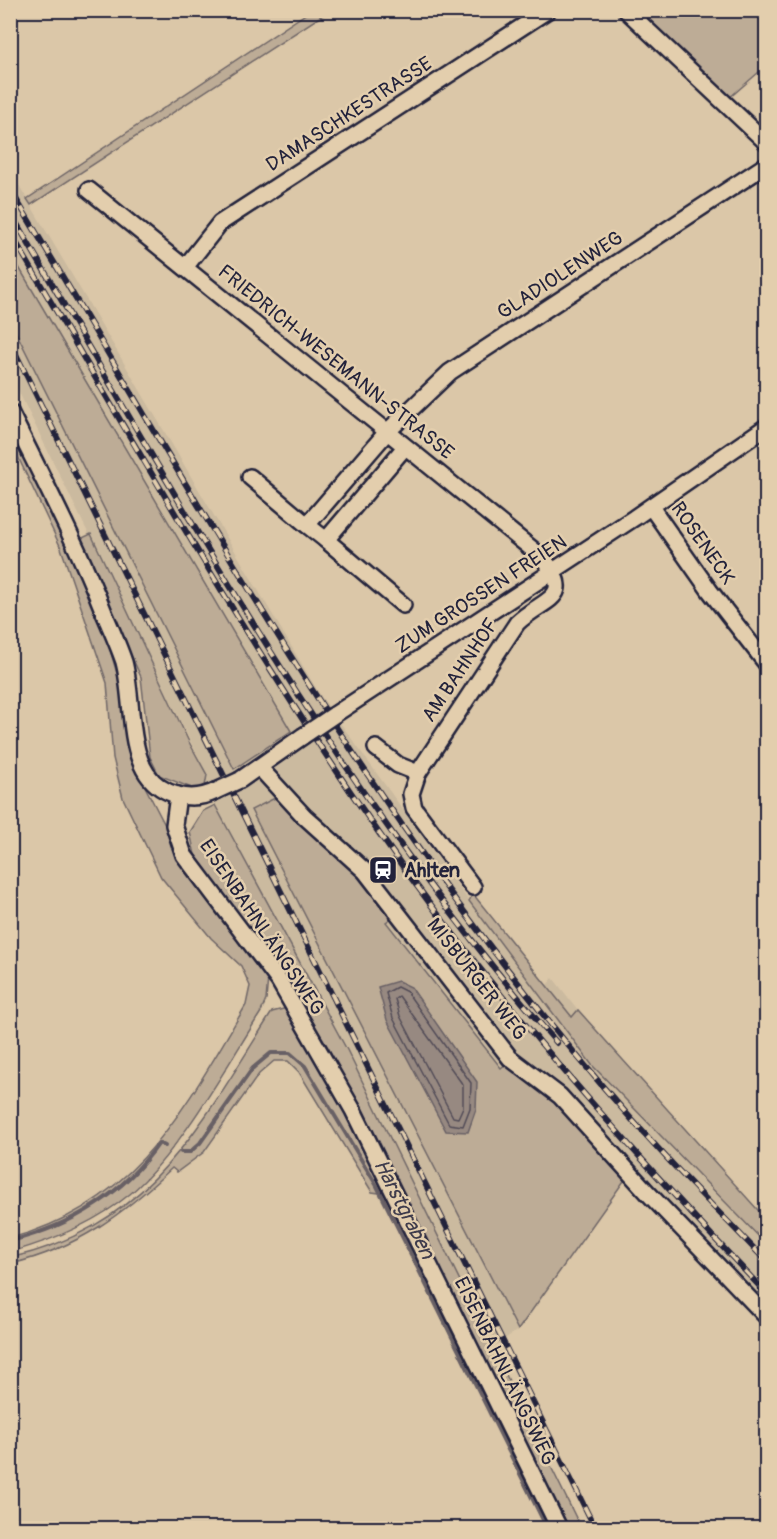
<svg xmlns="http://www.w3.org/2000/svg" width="777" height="1539" font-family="Pangolin,sans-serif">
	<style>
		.built { fill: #cbba9f }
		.green { fill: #bdac96; stroke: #706768; stroke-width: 1.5 }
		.water { fill: #978981; stroke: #686065; stroke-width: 1.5 }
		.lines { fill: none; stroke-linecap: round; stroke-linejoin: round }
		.shore { stroke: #514b57; stroke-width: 1.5 }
		.stream { stroke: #686065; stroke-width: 4 }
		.minor-casing { stroke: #22223b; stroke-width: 20 }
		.minor { stroke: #e3cead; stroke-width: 15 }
		.rail-casing { stroke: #22223b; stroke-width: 6 }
		.rail { stroke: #e3cead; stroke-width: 4; stroke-dasharray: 11; stroke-linecap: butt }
		.minor-bridge-casing { stroke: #22223b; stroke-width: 20; stroke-linecap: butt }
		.minor-bridge { stroke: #e3cead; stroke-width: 15 }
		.labels { text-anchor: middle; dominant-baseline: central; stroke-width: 5; stroke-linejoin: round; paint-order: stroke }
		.street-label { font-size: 20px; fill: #22223b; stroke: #e3cead }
		.poi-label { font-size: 20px; font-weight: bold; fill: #22223b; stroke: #e3cead; text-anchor: start }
		.water-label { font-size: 21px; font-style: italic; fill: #3f3c4c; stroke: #e3cead }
	</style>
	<rect width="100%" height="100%" fill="#dbc7a8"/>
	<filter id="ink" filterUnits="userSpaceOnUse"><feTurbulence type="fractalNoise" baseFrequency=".0167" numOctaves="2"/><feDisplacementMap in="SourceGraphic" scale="12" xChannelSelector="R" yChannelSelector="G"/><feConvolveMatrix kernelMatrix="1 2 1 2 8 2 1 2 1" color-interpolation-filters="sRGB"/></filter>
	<g filter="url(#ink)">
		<g class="built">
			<polygon points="10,170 320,695 469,901 592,1065 766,1244 766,1324 626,1178 501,1068 386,922 275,798 251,811 518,1330 491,1348 347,1050 205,786 207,775 11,376 11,322 78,455 290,731 11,252"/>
			<polygon points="553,978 578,1010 572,1018 547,985"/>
		</g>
		<g class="green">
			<polygon points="310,11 329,11 31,205 27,199"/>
			<polygon points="636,11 766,11 766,66 728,99"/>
			<polygon points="10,252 291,731 234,769 11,322"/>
			<path d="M10 422 60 525 104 629 125 701 136 769 168 831 185 872 241 940 268 978 266 1000 261 1012C226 1067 179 1153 130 1194 95 1223 54 1240 11 1252V1238C137 1204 184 1109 246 1005L250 986 241 966 211 938 161 877 123 798 113 758 107 683 61 548 11 442Z"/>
			<polygon points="91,534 189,742 207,775 205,786 194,789 159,775 150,757 141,677 78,540"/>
			<polygon points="275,798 356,872 393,917 386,922 501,1068 507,1063 559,1102 626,1178 518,1330 251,810"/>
			<polygon points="215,805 347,1050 581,1528 564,1528 328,1047 284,974 195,855 190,832 203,811"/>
			<polygon points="473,894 572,1017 578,1010 766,1219 766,1244 592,1065 469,901"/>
			<path d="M287 1008 353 1120 387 1194 372 1192 299 1072 288 1061H274L259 1074 204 1152 177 1172 172 1168C123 1214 78 1248 11 1264L10 1258C151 1226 201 1124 272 1012Z"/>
		</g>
		<polygon class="water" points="398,981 411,987 477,1082 476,1109 468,1132 446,1131 387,1020 378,987"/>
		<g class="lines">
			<g class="shore">
				<polygon points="397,987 407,992 471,1083 470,1108 463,1126 449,1124 393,1018 386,993"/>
				<polygon points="399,996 463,1085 463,1107 458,1118 453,1117 400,1016 395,999"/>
			</g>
			<g class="stream">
				<polyline points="181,1152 190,1152 200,1143 253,1068 271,1053 290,1053 305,1066 377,1186 547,1528"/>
				<path d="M10 1241C71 1226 123 1194 159 1143L165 1146"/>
			</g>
			<g class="minor-casing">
				<g id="minor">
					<polyline points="626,10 766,142"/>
					<path d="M89 190 542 557C577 600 544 597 517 623L418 773 411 794 414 808 473 887"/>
					<polyline points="186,266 220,223 548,10"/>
					<path d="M10 412C43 479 78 546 105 615 112 631 119 647 124 662 133 696 128 746 147 774 162 796 192 803 216 791"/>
					<polyline points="405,447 326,540 307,525 387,432 450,372 766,165"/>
					<polyline points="250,477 307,525"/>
					<polyline points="651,507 710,591 766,663"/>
					<polyline points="326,540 403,605"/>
					<polyline points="334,715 634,518 766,427"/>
					<polyline points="376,748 398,765 418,773"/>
					<polyline points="259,767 304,816 365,871 510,1058 560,1096 648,1193 766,1316"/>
					<polyline points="240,780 303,736"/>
					<polyline points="178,795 174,825 184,855 279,981 353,1110 559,1528"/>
				</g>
			</g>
			<use href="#minor" class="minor"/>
			<g class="rail-casing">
				<g id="rail">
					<path d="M10 189C139 402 260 620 402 825 482 940 570 1054 665 1156 698 1192 733 1226 766 1261"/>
					<path d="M10 212C177 497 338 793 557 1043"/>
					<path d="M10 232C130 436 246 643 381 836 496 1000 629 1149 766 1293"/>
					<polyline points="10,342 595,1528"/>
				</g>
			</g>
			<use href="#rail" class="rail"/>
			<g class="minor-bridge-casing">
				<g id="minor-bridge">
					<polyline points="303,736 334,715"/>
					<polyline points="216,791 240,780"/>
				</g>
			</g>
			<use href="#minor-bridge" class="minor-bridge"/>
		</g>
	</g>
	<defs>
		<g id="station-square" transform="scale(1.5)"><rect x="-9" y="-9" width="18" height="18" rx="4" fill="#22223b" stroke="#e3cead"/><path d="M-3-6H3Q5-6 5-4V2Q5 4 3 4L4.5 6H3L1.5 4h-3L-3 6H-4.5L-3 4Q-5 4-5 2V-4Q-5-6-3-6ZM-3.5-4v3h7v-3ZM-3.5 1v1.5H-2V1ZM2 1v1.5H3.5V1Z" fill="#fff"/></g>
	</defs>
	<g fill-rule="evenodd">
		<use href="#station-square" x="383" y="870"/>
	</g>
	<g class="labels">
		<g class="street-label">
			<text transform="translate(349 114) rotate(-33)">DAMASCHKESTRASSE</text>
			<text transform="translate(560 275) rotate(-33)">GLADIOLENWEG</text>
			<text transform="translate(336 362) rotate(39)">FRIEDRICH-WESEMANN-STRASSE</text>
			<text transform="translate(703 543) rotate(55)">ROSENECK</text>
			<text transform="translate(481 594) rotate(-33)">ZUM GROSSEN FREIEN</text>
			<text transform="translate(460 670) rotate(-56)">AM BAHNHOF</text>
			<text transform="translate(262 927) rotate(56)">EISENBAHNLÄNGSWEG</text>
			<text transform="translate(477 979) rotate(52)">MISBURGER WEG</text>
			<text transform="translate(505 1371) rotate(64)">EISENBAHNLÄNGSWEG</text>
		</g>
		<g class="poi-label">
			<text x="404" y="870">Ahlten</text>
		</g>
		<g class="water-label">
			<text transform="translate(404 1209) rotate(63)">Harstgraben</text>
		</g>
	</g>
	<rect width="777" height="1539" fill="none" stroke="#e3cead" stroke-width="36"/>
	<rect x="18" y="18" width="741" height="1503" fill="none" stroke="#22223b" stroke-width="2" filter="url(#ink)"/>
</svg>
